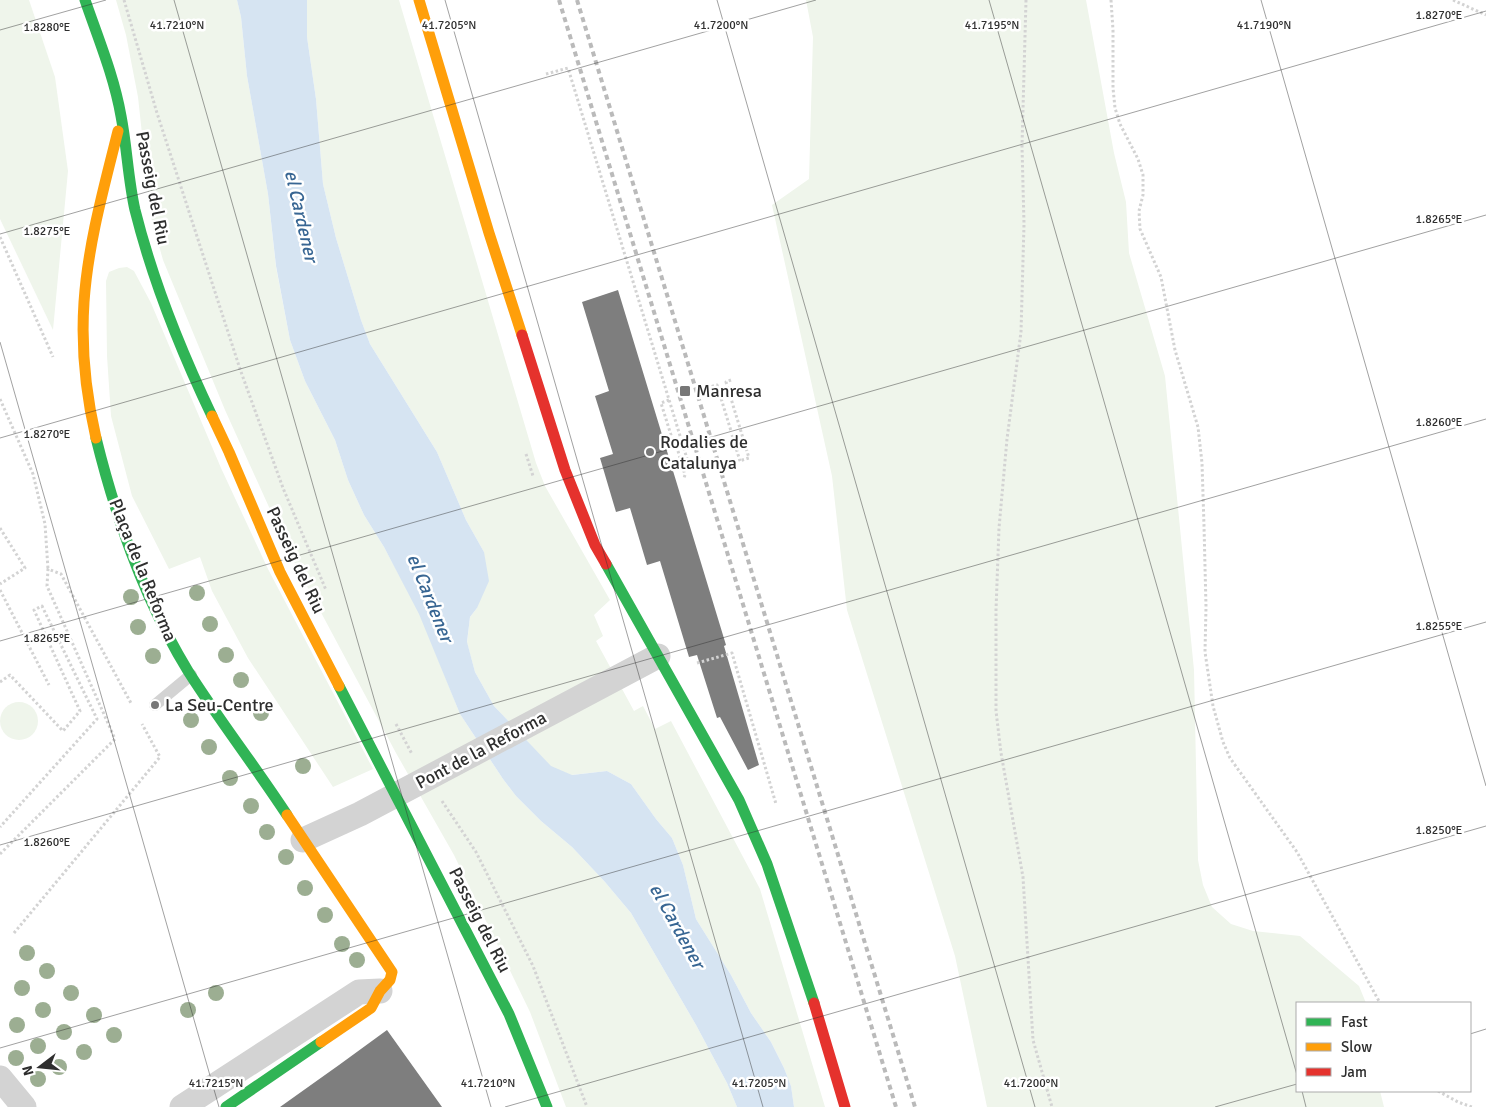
<svg xmlns="http://www.w3.org/2000/svg" width="1486" height="1107" font-family="Signika,sans-serif">
	<style>
		.green { fill: #eff5eb }
		.water { fill: #d6e4f2 }
		.building { fill: #7e7e7e }
		.lines { fill: none; stroke-linecap: round; stroke-linejoin: round }
		.path { stroke: #d3d3d3; stroke-width: 3; stroke-dasharray: 2.5 2.5; stroke-linecap: butt }
		.lane { stroke: #d3d3d3; stroke-width: 12 }
		.street { stroke: #d3d3d3; stroke-width: 25 }
		.fast { stroke: #30b455; stroke-width: 11 }
		.slow { stroke: #ff9f0a; stroke-width: 11 }
		.jam { stroke: #e5322d; stroke-width: 11 }
		.rail { stroke: #bababa; stroke-width: 4; stroke-dasharray: 5 4; stroke-linecap: butt }
		.tree { fill: #9cae92 }
		.ticks { fill: none; stroke: #2e2e2e; stroke-width: 1; stroke-opacity: 0.45 }
		.poi-dot { fill: #777; stroke: #fff; stroke-width: 2 }
		.labels { text-anchor: middle; dominant-baseline: central; stroke-width: 5; stroke-linejoin: round; paint-order: stroke }
		.street-label { font-size: 18px; fill: #2e2e2e; stroke: #fff }
		.poi-label { font-size: 18px; fill: #2e2e2e; stroke: #fff; text-anchor: start }
		.water-label { font-size: 19px; font-style: italic; fill: #386693; stroke: #fff }
		.ticks-label { font-size: 12px; text-anchor: middle; fill: #2e2e2e; stroke: #fff; stroke-width: 5; stroke-linejoin: round; paint-order: stroke }
	</style>
	<rect width="100%" height="100%" fill="#fff"/>
	<g class="green">
		<polygon points="0,0 29,0 55,77 68,171 53,330 0,219"/>
		<polygon points="116,0 237,0 241,17 247,76 268,194 276,267 290,340 305,381 335,440 348,480 364,515 384,547 420,614 460,714 503,779 516,796 541,821 572,847 605,882 631,913 696,1025 727,1083 737,1107 566,1107 530,1012 454,855 396,753 293,560 225,410 163,260 151,217 138,97 126,35"/>
		<polygon points="307,0 399,0 536,463 545,486 610,600 594,615 603,636 596,641 634,711 643,706 655,729 671,721 760,889 825,1107 794,1107 791,1086 784,1068 771,1042 751,1013 731,975 696,919 683,865 672,838 656,819 631,784 607,771 571,775 551,767 494,706 475,672 467,643 470,617 477,608 484,552 466,520 437,452 370,344 361,320 336,238 323,184 316,99 307,37"/>
		<polygon points="806,0 1086,0 1114,153 1126,202 1129,253 1165,376 1194,670 1197,814 1198,860 1203,885 1212,907 1231,924 1253,931 1300,936 1359,986 1366,1003 1297,1003 1297,1091 1380,1091 1384,1107 987,1107 955,956 847,610 832,476 772,205 809,179 813,37"/>
		<polygon points="127,267 134,271 151,303 221,468 268,569 373,769 333,787 248,658 212,591 200,557 169,569 132,496 111,416 107,356 106,281 109,272 119,268"/>
		<circle cx="19" cy="721" r="19"/>
	</g>
	<polygon class="water" points="237,0 307,0 307,37 316,99 323,184 336,238 361,320 370,344 437,452 466,520 484,552 489,581 477,608 470,617 467,642 475,672 494,706 551,766 572,775 607,771 631,784 656,819 672,838 683,865 696,919 731,975 751,1013 771,1042 784,1068 791,1086 794,1107 737,1107 727,1083 696,1025 631,913 605,882 572,847 541,821 516,796 503,779 460,714 419,614 384,547 364,515 348,480 335,440 305,381 290,340 276,266 268,194 247,76 241,17"/>
	<g class="building">
		<polygon points="618,290 726,645 724,646 759,765 748,770 720,717 717,718 697,655 689,657 660,561 647,565 630,508 616,512 600,458 613,454 595,396 609,391 582,302"/>
		<polygon points="387,1030 442,1107 280,1107 339,1065"/>
	</g>
	<g class="lines">
		<g class="path">
			<polyline points="124,0 157,113 240,369 283,488 326,590"/>
			<polyline points="1026,0 1022,146 1024,224 1021,332 1007,439 999,528 996,610 996,711 1001,753 1023,877 1033,1040 1052,1107"/>
			<polyline points="1111,0 1113,30 1113,88 1115,108 1120,124 1138,159 1143,175 1143,195 1139,211 1140,229 1161,277 1175,350 1198,427 1202,463 1204,526 1206,607 1205,652 1213,706 1223,742 1230,758 1297,852 1380,1003"/>
			<polyline points="1453,0 1486,15"/>
			<polyline points="546,74 568,68 688,462"/>
			<polyline points="0,237 53,357"/>
			<polyline points="731,380 726,382 749,458 739,461"/>
			<polyline points="702,389 717,385 731,431"/>
			<polyline points="0,399 33,474 45,524 48,569"/>
			<polyline points="669,400 661,403 675,448"/>
			<polyline points="732,435 740,461"/>
			<polyline points="678,451 685,475 684,478"/>
			<polyline points="526,454 533,476"/>
			<polyline points="672,467 693,461"/>
			<polyline points="0,528 25,568 0,584"/>
			<polyline points="0,590 49,685"/>
			<polyline points="697,663 732,653 776,804"/>
			<polyline points="0,682 10,675 63,731 80,711 34,610 42,606 97,719 0,827"/>
			<polyline points="396,724 412,754"/>
			<polyline points="442,801 476,852 533,966 587,1107"/>
			<polyline points="0,854 115,739 47,586 48,569 61,574 132,705"/>
			<polyline points="14,933 160,757 142,724"/>
			<polyline points="1438,1091 1458,1102 1472,1107"/>
		</g>
		<polyline class="lane" points="155,705 191,675"/>
		<g class="street">
			<polyline points="303,840 360,814 658,656"/>
			<polyline points="0,1078 24,1107"/>
			<polyline points="182,1107 359,992 380,991"/>
		</g>
		<g class="fast">
			<path d="M85 0C98 38 114 76 121 116 127 147 128 179 135 210 153 282 180 349 212 416"/>
			<path d="M96 438C116 519 144 599 188 671 219 720 255 766 287 815"/>
			<polyline points="606,564 739,800 767,864 814,1003"/>
			<polyline points="339,686 509,1014 547,1107"/>
			<polyline points="226,1107 321,1042"/>
		</g>
		<g class="slow">
			<polyline points="419,0 489,233 522,335"/>
			<polyline points="212,416 229,452 280,572 339,686"/>
			<path d="M96 438C86 395 81 347 84 302 88 244 104 187 118 131"/>
			<polyline points="287,815 392,972 390,980 380,991 371,1008 321,1042"/>
		</g>
		<g class="jam">
			<polyline points="522,335 565,470 595,545 606,564"/>
			<polyline points="814,1003 845,1107"/>
		</g>
		<g class="rail">
			<polyline points="559,0 896,1107"/>
			<polyline points="577,0 915,1107"/>
		</g>
	</g>
	<g class="tree">
		<circle cx="197" cy="593" r="8"/>
		<circle cx="131" cy="597" r="8"/>
		<circle cx="210" cy="624" r="8"/>
		<circle cx="138" cy="627" r="8"/>
		<circle cx="226" cy="655" r="8"/>
		<circle cx="153" cy="656" r="8"/>
		<circle cx="241" cy="680" r="8"/>
		<circle cx="261" cy="713" r="8"/>
		<circle cx="191" cy="720" r="8"/>
		<circle cx="209" cy="747" r="8"/>
		<circle cx="303" cy="766" r="8"/>
		<circle cx="230" cy="778" r="8"/>
		<circle cx="251" cy="806" r="8"/>
		<circle cx="267" cy="832" r="8"/>
		<circle cx="286" cy="857" r="8"/>
		<circle cx="305" cy="888" r="8"/>
		<circle cx="325" cy="915" r="8"/>
		<circle cx="342" cy="944" r="8"/>
		<circle cx="27" cy="953" r="8"/>
		<circle cx="357" cy="960" r="8"/>
		<circle cx="47" cy="971" r="8"/>
		<circle cx="22" cy="988" r="8"/>
		<circle cx="71" cy="993" r="8"/>
		<circle cx="216" cy="993" r="8"/>
		<circle cx="43" cy="1010" r="8"/>
		<circle cx="188" cy="1010" r="8"/>
		<circle cx="94" cy="1015" r="8"/>
		<circle cx="17" cy="1025" r="8"/>
		<circle cx="64" cy="1032" r="8"/>
		<circle cx="114" cy="1035" r="8"/>
		<circle cx="38" cy="1046" r="8"/>
		<circle cx="84" cy="1052" r="8"/>
		<circle cx="16" cy="1058" r="8"/>
		<circle cx="59" cy="1067" r="8"/>
		<circle cx="38" cy="1079" r="8"/>
	</g>
	<path class="ticks" d="M174 0 491 1107M445 0 763 1107M717 0 1035 1107M989 0 1297 1075M1261 0 1486 786M0 30 106 0M0 234 816 0M0 342 219 1107M0 438 1486 11M0 641 1486 215M0 845 1486 419M1470 1034 1486 1029M0 1048 1486 622M1302 1091 1306 1107M505 1107 1486 826M1215 1107 1297 1084"/>
	<g class="poi-dot">
		<rect x="679" y="385" width="12" height="12" rx="2.5"/>
		<circle cx="650" cy="452" r="5"/>
		<circle cx="155" cy="705" r="5"/>
	</g>
	<g class="labels">
		<g class="street-label">
			<text transform="translate(153 188) rotate(79)">Passeig del Riu</text>
			<text transform="translate(296 560) rotate(65)">Passeig del Riu</text>
			<text transform="translate(143 570) rotate(68)">Plaça de la Reforma</text>
			<text transform="translate(481 750) rotate(-28)">Pont de la Reforma</text>
			<text transform="translate(480 920) rotate(63)">Passeig del Riu</text>
		</g>
		<g class="poi-label">
			<text x="696" y="391">Manresa</text>
			<text x="660" y="442">Rodalies de<tspan x="660" dy="21">Catalunya</tspan></text>
			<text x="165" y="705">La Seu-Centre</text>
		</g>
		<g class="water-label">
			<text transform="translate(301 216) rotate(77)">el Cardener</text>
			<text transform="translate(430 598) rotate(68)">el Cardener</text>
			<text transform="translate(677 926) rotate(61)">el Cardener</text>
		</g>
	</g>
	<g class="ticks-label">
		<text x="1439" y="19">1.8270°E</text>
		<text x="177" y="29">41.7210°N</text>
		<text x="449" y="29">41.7205°N</text>
		<text x="721" y="29">41.7200°N</text>
		<text x="992" y="29">41.7195°N</text>
		<text x="1264" y="29">41.7190°N</text>
		<text x="47" y="31">1.8280°E</text>
		<text x="1439" y="223">1.8265°E</text>
		<text x="47" y="235">1.8275°E</text>
		<text x="1439" y="426">1.8260°E</text>
		<text x="47" y="438">1.8270°E</text>
		<text x="1439" y="630">1.8255°E</text>
		<text x="47" y="642">1.8265°E</text>
		<text x="1439" y="834">1.8250°E</text>
		<text x="47" y="846">1.8260°E</text>
		<text x="216" y="1087">41.7215°N</text>
		<text x="488" y="1087">41.7210°N</text>
		<text x="759" y="1087">41.7205°N</text>
		<text x="1031" y="1087">41.7200°N</text>
	</g>
	<rect x="1296" y="1002" width="175" height="90" fill="#ffffff" stroke="#ababab"/>
	<rect x="1306" y="1018" width="25" height="8" fill="#30b455" stroke="#ababab"/>
	<text x="1341" y="1027" font-size="15" fill="#2e2e2e">Fast</text>
	<rect x="1306" y="1043" width="25" height="8" fill="#ff9f0a" stroke="#ababab"/>
	<text x="1341" y="1052" font-size="15" fill="#2e2e2e">Slow</text>
	<rect x="1306" y="1068" width="25" height="8" fill="#e5322d" stroke="#ababab"/>
	<text x="1341" y="1077" font-size="15" fill="#2e2e2e">Jam</text>
	<g transform="translate(40 1067) rotate(254)" stroke="#ffffff" stroke-width="4" paint-order="stroke">
	<path d="M0-4L9 19L0 12L-9 19Z" fill="#2e2e2e"/>
	<text y="-8" font-size="14" font-weight="bold" text-anchor="middle" fill="#2e2e2e">N</text>
	</g>
</svg>
